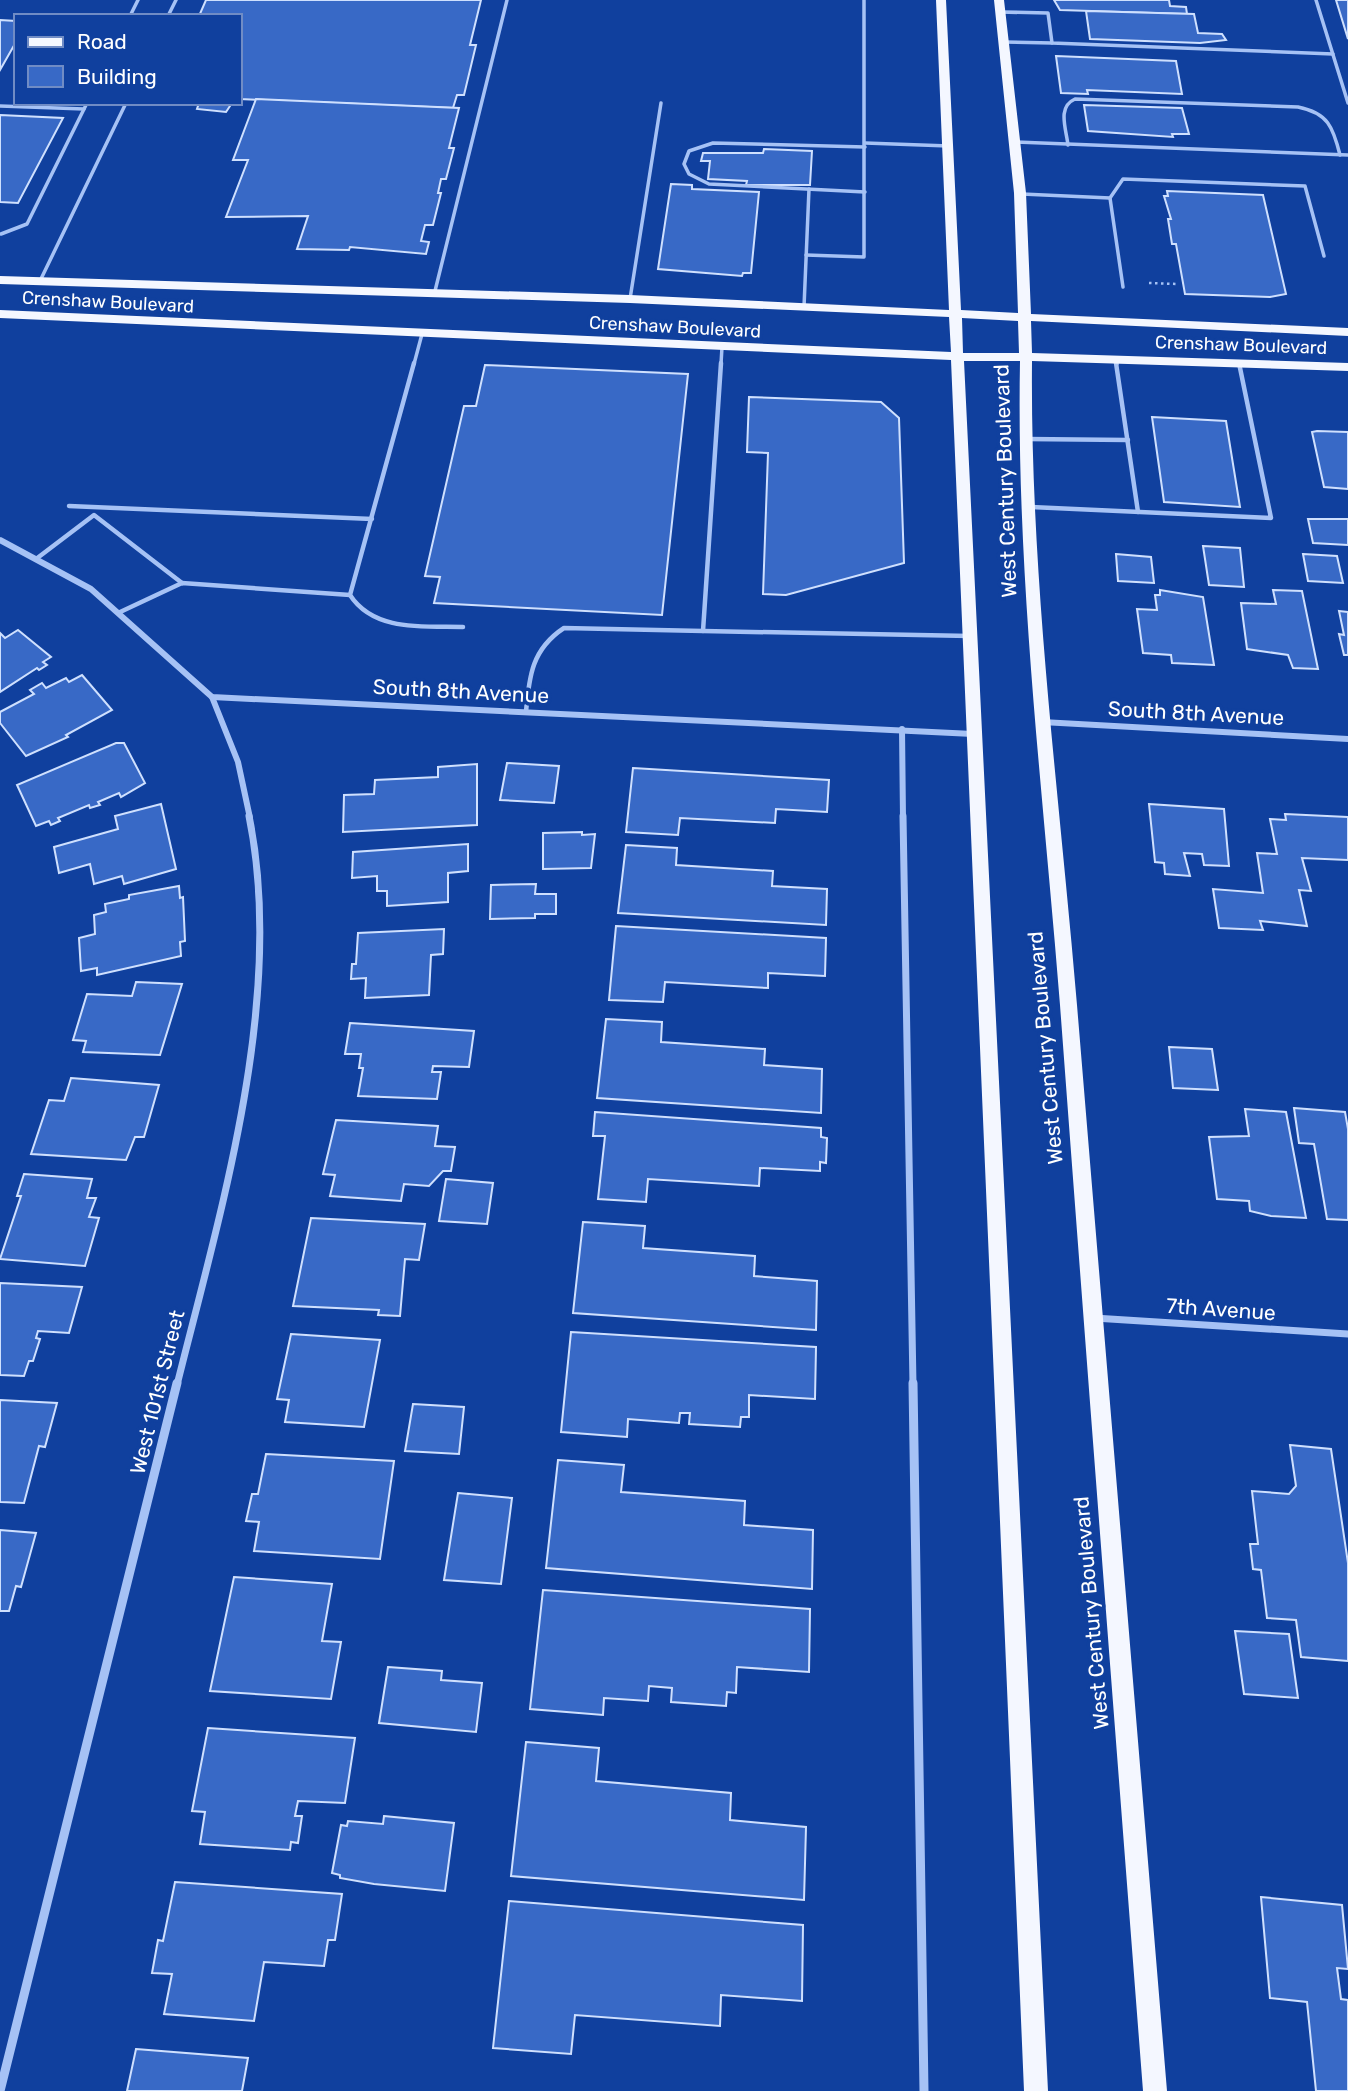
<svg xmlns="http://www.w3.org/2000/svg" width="1348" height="2091" font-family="Rubik,sans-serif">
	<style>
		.building { fill: #3869c6; stroke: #cfe0fe; stroke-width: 2 }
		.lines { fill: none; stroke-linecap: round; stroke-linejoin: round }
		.path { stroke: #a6c2f5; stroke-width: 2.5; stroke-dasharray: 2.5 3.5; stroke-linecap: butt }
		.service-far1 { stroke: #a6c2f5; stroke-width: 3.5 }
		.service { stroke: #a6c2f5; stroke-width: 4.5 }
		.minor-far2 { stroke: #a6c2f5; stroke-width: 6 }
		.minor-far1 { stroke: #a6c2f5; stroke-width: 7 }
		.minor { stroke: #a6c2f5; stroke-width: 9 }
		.primary { fill: #f4f7ff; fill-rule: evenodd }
		.labels { text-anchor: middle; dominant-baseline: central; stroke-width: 7; stroke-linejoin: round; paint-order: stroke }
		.far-street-label { font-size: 18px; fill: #fff; stroke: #10409e }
		.street-label { font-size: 21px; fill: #fff; stroke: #10409e }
	</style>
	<rect width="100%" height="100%" fill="#10409e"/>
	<g class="building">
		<polygon points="206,0 481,0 470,45 476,45 464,95 457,95 453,108 240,99 240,16 199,16"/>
		<polygon points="1054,0 1169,0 1170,6 1186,7 1187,14 1060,10"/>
		<polygon points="1336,0 1348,0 1348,39"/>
		<polygon points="1086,11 1194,14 1198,33 1222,34 1226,40 1200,43 1090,39"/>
		<polygon points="0,20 16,21 16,42 0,70"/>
		<polygon points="1056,56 1176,61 1182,94 1087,90 1088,94 1061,93"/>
		<polygon points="256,99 459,108 449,148 454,148 446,179 441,179 438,193 441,193 433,225 425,225 421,241 429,242 426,254 350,247 349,250 297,249 308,216 226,217 248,160 233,160"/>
		<polygon points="199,103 232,103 226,112 197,109"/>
		<polygon points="1084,105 1182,108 1189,134 1172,134 1173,137 1088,131"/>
		<polygon points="0,115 63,118 18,203 0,202"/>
		<polygon points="764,149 812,151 810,185 746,185 747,181 708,179 710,161 701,161 703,153 763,153"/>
		<polygon points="671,184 692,185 692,189 759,192 751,273 743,273 742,276 658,269"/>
		<polygon points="1167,191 1263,195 1286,294 1270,297 1185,294 1176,244 1172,244 1168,219 1171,219 1164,196 1168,196"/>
		<polygon points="485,365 688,374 662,615 434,603 440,577 425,576 464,406 476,406"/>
		<polygon points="749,397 881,402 899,418 904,563 786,595 763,594 768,453 747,452"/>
		<polygon points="1152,417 1226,421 1240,507 1164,502"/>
		<polygon points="1317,431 1348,432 1348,489 1324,487 1312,432"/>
		<polygon points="1308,519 1348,519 1348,545 1313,543"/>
		<polygon points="1203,546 1240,548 1244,587 1209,585"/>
		<polygon points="1116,554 1151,557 1154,583 1118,581"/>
		<polygon points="1303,554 1337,556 1343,583 1308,581"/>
		<polygon points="1160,590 1203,597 1214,665 1172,663 1171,655 1143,653 1137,609 1157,610 1155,595 1160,595"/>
		<polygon points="1273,590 1302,591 1318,669 1293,668 1288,655 1247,649 1241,603 1276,604"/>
		<polygon points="1339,611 1348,612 1348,655 1344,655 1339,634 1344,635"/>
		<polygon points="18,630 51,657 43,662 47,665 39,670 37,668 0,692 0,633 5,638"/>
		<polygon points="82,675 112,710 66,735 68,737 26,756 0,723 0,712 34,694 30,690 42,683 46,688 66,678 69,682"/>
		<polygon points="116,743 124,743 145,783 121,797 119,793 98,802 100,805 90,808 89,805 58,818 60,821 51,825 49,821 36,826 17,785"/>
		<polygon points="507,763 559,766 554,803 500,800"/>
		<polygon points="477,764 477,825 343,832 344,795 374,794 375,780 438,777 438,767"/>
		<polygon points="633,768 829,780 827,812 776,809 775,823 680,818 678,835 626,832"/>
		<polygon points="161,804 176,869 124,884 122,876 94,884 90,864 59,873 54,847 118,829 115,816"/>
		<polygon points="1149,804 1224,809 1229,866 1204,865 1202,854 1184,853 1190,876 1165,874 1164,863 1155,862"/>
		<polygon points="1285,814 1348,817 1348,860 1302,858 1311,891 1299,890 1307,926 1260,921 1263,930 1219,928 1213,889 1263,893 1257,853 1277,854 1270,819 1286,820"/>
		<polygon points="582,832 582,835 595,834 591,868 543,869 543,833"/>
		<polygon points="468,844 468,871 448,873 448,902 387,906 387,891 377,891 377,876 352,878 353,852"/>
		<polygon points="626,845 677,848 676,865 773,871 772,886 827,889 826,925 618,913"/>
		<polygon points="536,884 535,894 556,894 556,914 535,914 535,918 490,919 491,885"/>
		<polygon points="179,886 180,898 183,897 185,941 180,942 181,956 97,975 97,968 81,971 79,938 95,934 94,915 106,912 105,904 129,899 129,895"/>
		<polygon points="616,926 826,938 825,976 768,973 768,988 665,982 663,1002 609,1000"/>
		<polygon points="444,929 443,954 431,955 429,995 365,998 366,978 351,979 352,964 356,964 358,933"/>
		<polygon points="136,982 182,984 160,1055 83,1052 86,1041 73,1040 87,994 132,996"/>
		<polygon points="606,1019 662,1022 661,1042 765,1049 764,1065 822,1069 821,1113 597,1098"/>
		<polygon points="350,1023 474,1031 469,1067 433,1066 432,1072 441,1072 437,1099 358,1096 363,1068 359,1068 361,1054 345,1054"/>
		<polygon points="1169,1047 1212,1049 1218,1090 1173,1088"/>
		<polygon points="71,1078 159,1085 144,1137 135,1137 126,1160 31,1154 49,1100 64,1101"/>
		<polygon points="1294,1108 1345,1112 1348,1129 1348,1220 1327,1219 1314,1144 1299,1143"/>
		<polygon points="1245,1109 1286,1112 1306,1218 1271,1216 1250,1211 1249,1201 1217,1199 1209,1137 1249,1136"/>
		<polygon points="595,1112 821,1128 821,1137 827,1138 826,1163 820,1162 820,1171 760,1168 759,1186 648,1179 646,1202 598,1199 605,1136 593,1136"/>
		<polygon points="336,1120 438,1126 435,1146 455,1147 451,1171 443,1171 429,1186 404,1184 401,1201 330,1196 335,1175 323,1174"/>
		<polygon points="24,1174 92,1179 87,1198 96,1198 89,1217 99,1218 85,1266 0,1259 21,1196 17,1196"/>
		<polygon points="446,1179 493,1183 487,1224 439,1221"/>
		<polygon points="311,1218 425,1224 419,1260 405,1259 400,1316 378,1315 379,1310 293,1306"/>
		<polygon points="583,1222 645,1226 643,1248 755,1256 754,1276 817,1281 816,1330 573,1313"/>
		<polygon points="0,1283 82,1287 69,1333 38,1331 36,1338 40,1339 33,1361 29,1361 24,1376 0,1375"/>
		<polygon points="571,1332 816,1347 815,1399 749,1395 749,1417 741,1417 740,1427 689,1424 690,1413 680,1413 679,1423 628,1419 627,1437 561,1432"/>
		<polygon points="291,1334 380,1340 364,1427 285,1422 289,1400 277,1399"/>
		<polygon points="0,1400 57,1403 45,1447 39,1446 24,1503 0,1502"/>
		<polygon points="413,1404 464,1407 459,1454 405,1451"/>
		<polygon points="1290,1445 1331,1449 1348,1563 1348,1661 1301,1657 1296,1620 1267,1618 1261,1570 1253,1569 1250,1544 1258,1544 1252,1491 1289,1494 1296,1486"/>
		<polygon points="266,1454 394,1461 380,1559 254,1551 259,1522 246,1521 252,1494 258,1494"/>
		<polygon points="558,1460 624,1465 621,1492 745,1501 744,1525 813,1530 812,1589 546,1568"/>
		<polygon points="458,1493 512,1498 501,1584 444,1580"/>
		<polygon points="0,1530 36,1533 21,1587 16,1586 9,1611 0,1611"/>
		<polygon points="234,1577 332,1584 322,1641 341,1642 331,1699 210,1691"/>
		<polygon points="543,1590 810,1609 809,1672 737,1667 736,1693 727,1692 726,1706 671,1702 672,1688 649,1686 648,1701 604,1698 603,1715 530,1709"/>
		<polygon points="1235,1631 1289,1634 1298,1698 1244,1694"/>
		<polygon points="388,1667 442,1671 441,1680 482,1683 476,1732 379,1723"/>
		<polygon points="208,1728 355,1738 345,1803 298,1801 295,1816 302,1816 298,1843 291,1842 290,1850 200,1844 205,1812 192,1811"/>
		<polygon points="526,1742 599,1748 596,1781 731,1793 730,1820 806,1827 804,1900 511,1876"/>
		<polygon points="384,1816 454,1823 445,1891 374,1884 340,1878 340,1875 332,1873 341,1825 347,1826 348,1821 383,1824"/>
		<polygon points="175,1882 342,1894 335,1940 328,1940 324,1966 264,1962 254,2021 164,2014 172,1974 152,1973 158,1940 163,1941"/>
		<polygon points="1261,1897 1342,1905 1348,1969 1337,1968 1341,1999 1348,2000 1348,2091 1316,2091 1307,2002 1270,1998"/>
		<polygon points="509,1901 803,1925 802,2001 721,1995 720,2026 575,2015 571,2054 493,2048"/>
		<polygon points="136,2049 248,2058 242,2091 127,2091"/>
	</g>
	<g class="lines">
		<polyline class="path" points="1149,283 1177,284"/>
		<g class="service-far1">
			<polyline points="1316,0 1348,103"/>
			<polyline points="1000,12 1048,13 1052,43 1333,54"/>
			<polyline points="130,16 138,0"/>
			<polyline points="168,16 176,0"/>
			<polyline points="1004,42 1052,43"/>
			<polyline points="0,106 84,109"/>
			<polyline points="1014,142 1348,155"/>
			<polyline points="865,143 949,146"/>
			<path d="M1068 145C1066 128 1057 107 1075 99L1298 107C1328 113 1333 127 1340 155"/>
			<polyline points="865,147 713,143 689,151 684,164 689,174 709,184 865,192"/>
			<polyline points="1022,194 1110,198"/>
			<polyline points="1,234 27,224 87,103"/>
			<polyline points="806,255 864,257 864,0"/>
			<polyline points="40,281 126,103"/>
			<polyline points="1123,287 1110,198 1123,179 1305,186 1324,256"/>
			<polyline points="435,291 507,0"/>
			<polyline points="630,299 661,103"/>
			<polyline points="804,307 809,189"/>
			<polyline points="1116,360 1117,364"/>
			<polyline points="414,364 422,334"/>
			<polyline points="721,364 722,347"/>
		</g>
		<g class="service">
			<path d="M414 363 350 595C374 632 424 626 463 627"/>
			<polyline points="1116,363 1138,512"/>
			<polyline points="1026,439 1128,440"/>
			<polyline points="69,506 372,519"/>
			<polyline points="1031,507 1271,518 1239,363"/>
			<polyline points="36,559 94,515 182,583"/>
			<polyline points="118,613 182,583 350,595"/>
			<polyline points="703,631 970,636"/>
			<path d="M526 712C529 676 532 649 564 628L703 631 721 363"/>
		</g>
		<g class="minor-far2">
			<polyline points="0,540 91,589 212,697 973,734"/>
			<polyline points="212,697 238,762 250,818"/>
			<polyline points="1042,722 1348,739"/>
			<polyline points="902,729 903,818"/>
		</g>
		<g class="minor-far1">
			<polyline points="903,816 913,1385"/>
			<polyline points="1094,1318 1348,1334"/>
			<path d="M177 1385C221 1209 286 997 249 816"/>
		</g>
		<g class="minor">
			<polyline points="913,1383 924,2091"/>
			<polyline points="0,2091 177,1383"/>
		</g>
		<path class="primary" d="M936 0H946L961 310 1018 313 1014 193 994 0H1004L1026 193 1031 314 1348 328V336L1031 321 1032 353 1348 363V371L1032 361C1030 577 1059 791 1077 1005 1107 1367 1137 1729 1167 2091H1143C1115 1729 1087 1367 1060 1005 1043 791 1016 576 1020 361H964L1048 2091H1024L951 360 0 318V310L951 352 949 317 630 303 0 284V276L630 295 949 310ZM962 318 1018 321 1019 353H963Z"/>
	</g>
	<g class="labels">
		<g class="far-street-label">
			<text transform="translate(108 302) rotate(3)">Crenshaw Boulevard</text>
			<text transform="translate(675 327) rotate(3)">Crenshaw Boulevard</text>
			<text transform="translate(1241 345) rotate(2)">Crenshaw Boulevard</text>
		</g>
		<g class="street-label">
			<text transform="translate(1005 481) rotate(-92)">West Century Boulevard</text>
			<text transform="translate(461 691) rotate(3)">South 8th Avenue</text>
			<text transform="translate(1196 713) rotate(3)">South 8th Avenue</text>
			<text transform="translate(1045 1048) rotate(-95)">West Century Boulevard</text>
			<text transform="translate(1221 1309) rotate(4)">7th Avenue</text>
			<text transform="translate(157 1392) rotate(-76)">West 101st Street</text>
			<text transform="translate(1091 1613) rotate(-95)">West Century Boulevard</text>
		</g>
	</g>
	<rect x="14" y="14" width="228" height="91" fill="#10409e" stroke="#708cc5" stroke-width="2"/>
	<rect x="28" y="37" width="35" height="10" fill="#f4f7ff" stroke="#708cc5" stroke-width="2"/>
	<text x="77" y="49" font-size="21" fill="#ffffff">Road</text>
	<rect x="28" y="66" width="35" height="21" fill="#3869c6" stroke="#708cc5" stroke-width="2"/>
	<text x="77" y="84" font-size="21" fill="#ffffff">Building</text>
</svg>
